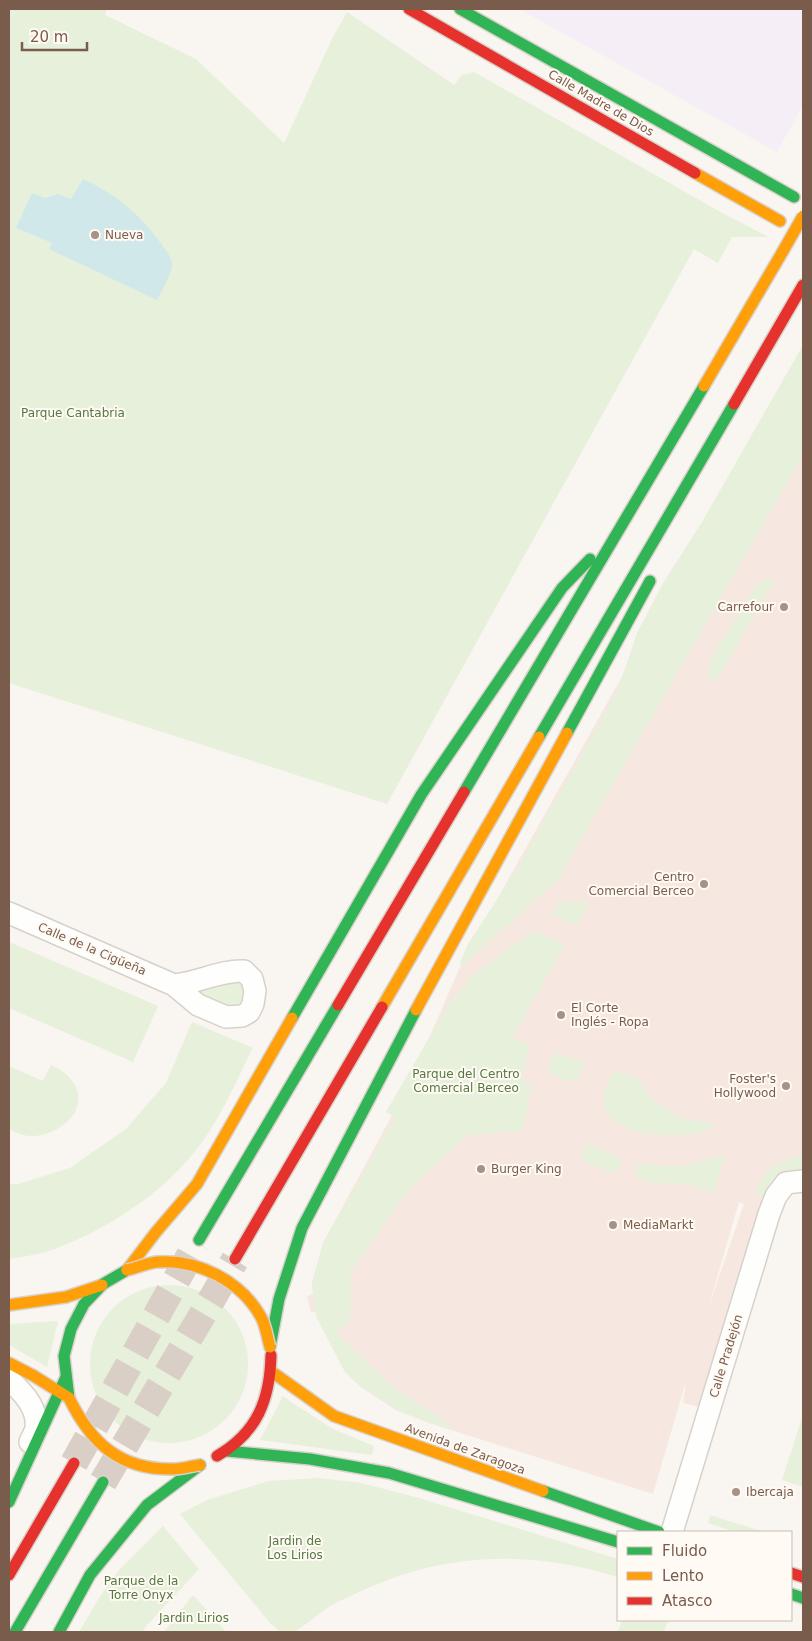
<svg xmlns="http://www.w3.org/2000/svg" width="812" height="1641" font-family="'DejaVu Sans',sans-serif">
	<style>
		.commercial { fill: #f6e8e1; fill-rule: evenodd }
		.education { fill: #f6eef6 }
		.green { fill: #e7f0db }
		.water { fill: #d0e8ea }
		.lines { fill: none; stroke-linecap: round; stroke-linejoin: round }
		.highway-tunnel { stroke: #d9cfc7; stroke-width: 28; stroke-dasharray: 28 14; stroke-linecap: butt }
		.street-casing { stroke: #d7d1cb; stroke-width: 24 }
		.fast-casing { stroke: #d9d2cb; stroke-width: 14 }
		.slow-casing { stroke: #d9d2cb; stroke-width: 14 }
		.jam-casing { stroke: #d9d2cb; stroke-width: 14 }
		.street { stroke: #fefefd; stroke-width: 21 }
		.fast { stroke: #30b455; stroke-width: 11 }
		.slow { stroke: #ff9f0a; stroke-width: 11 }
		.jam { stroke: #e5322d; stroke-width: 11 }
		.slow-bridge-casing { stroke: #dad1cc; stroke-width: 14; stroke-linecap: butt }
		.slow-bridge { stroke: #ff9f0a; stroke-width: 11 }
		.poi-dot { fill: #a69286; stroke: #fffaf3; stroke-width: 2 }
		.labels { text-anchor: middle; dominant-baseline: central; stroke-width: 4; stroke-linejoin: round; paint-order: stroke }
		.street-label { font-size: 12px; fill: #7a5c4d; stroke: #fffaf3 }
		.poi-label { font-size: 12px; fill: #7a5c4d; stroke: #fffaf3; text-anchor: start }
		.park-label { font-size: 12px; fill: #537a41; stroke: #fffaf3 }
	</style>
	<rect width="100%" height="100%" fill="#f9f5f0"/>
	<path class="commercial" d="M803 354V1181L786 1183 709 1409 683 1403 686 1381 653 1494 429 1423 396 1410 361 1387 345 1372 316 1316V1311L311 1313 307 1297 313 1293 312 1283 323 1243 409 1084 463 960ZM739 1202 744 1204 710 1303V1302Z"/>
	<polygon class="education" points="519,9 803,9 803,105 777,152"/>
	<g class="green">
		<polygon points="9,9 107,9 105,15 196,59 284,143 332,39 347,12 454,85 462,75 474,72 724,214 769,237 732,237 718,263 694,249 387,804 9,683"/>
		<polygon points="803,345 803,455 558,880 462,966 460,962 468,944 517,869 617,692 637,633 663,583 702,522"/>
		<polygon points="770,578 775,580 716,682 710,679 707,675 710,660 757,584 764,579"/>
		<polygon points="562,901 590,902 577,925 550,914"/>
		<polygon points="533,931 565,944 512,1039 530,1045 521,1078 532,1086 522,1131 468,1135 412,1186 351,1271 350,1322 335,1332 393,1387 451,1425 449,1429 396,1410 361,1387 345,1372 316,1316 312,1283 323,1243 395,1117 386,1112 448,1005 471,977"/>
		<polygon points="9,942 158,1006 133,1062 9,1008"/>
		<path d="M225 981H236L242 984C244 991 243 996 240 1003 224 1009 210 998 196 992Z"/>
		<path d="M192 1022 253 1048C237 1079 223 1113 202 1142 168 1191 103 1233 46 1252 34 1255 21 1257 9 1259V1184H18L70 1168 126 1129 166 1083Z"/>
		<path d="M556 1053 586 1062 577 1080C565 1080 555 1080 548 1068L551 1059Z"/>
		<path d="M51 1065C59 1069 67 1073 72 1081 95 1111 52 1142 23 1135 18 1133 13 1131 9 1129V1066L43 1081Z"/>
		<path d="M613 1071 637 1078 653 1100 680 1118 718 1124C714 1126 709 1129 705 1131 682 1139 618 1137 607 1112 600 1098 607 1084 613 1071Z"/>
		<polygon points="588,1141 598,1149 622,1159 616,1173 599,1168 581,1159 582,1153"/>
		<polygon points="725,1155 714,1193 688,1184 654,1183 636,1179 638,1163 663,1166 681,1166"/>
		<path d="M803 1156V1170C785 1172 773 1181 763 1196L755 1194C763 1169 778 1161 803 1156Z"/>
		<circle cx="169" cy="1364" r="79"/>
		<polygon points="58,1321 47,1367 9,1345 9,1324"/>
		<polygon points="282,1396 333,1429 374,1446 372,1455 260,1440 281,1400"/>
		<polygon points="803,1415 803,1487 782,1480"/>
		<path d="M319 1478 361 1483 419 1498 618 1559V1577C525 1549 441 1552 353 1595 344 1599 334 1603 326 1609 318 1614 299 1631 292 1632 288 1633 284 1632 280 1632L270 1623 180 1514 207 1500 269 1481Z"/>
		<polygon points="710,1515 764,1532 736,1532 708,1523"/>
		<polygon points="163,1526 199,1569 147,1625 142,1632 79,1632 101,1595 119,1570"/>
		<polygon points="193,1595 226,1632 164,1632"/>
		<polygon points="622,1620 665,1620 668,1621 664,1632 618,1632"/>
	</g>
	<path class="water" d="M83 179C116 194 141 215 162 245 166 251 172 257 172 265 172 273 161 292 157 300L49 249 52 243 16 228 32 193 45 198 58 194 71 199Z"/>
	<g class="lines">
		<g class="highway-tunnel">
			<polyline points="74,1463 197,1243"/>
			<polyline points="103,1482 235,1260"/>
		</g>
		<g class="street-casing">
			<g id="street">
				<path d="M9 913 174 985 198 1005 226 1017 242 1016 249 1012 253 1004 255 991 252 979 244 971C220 970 198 983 174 985"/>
				<path d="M9 1380C22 1391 38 1408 36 1427 36 1431 32 1437 30 1442"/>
				<polyline points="672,1532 769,1214 776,1196 786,1183 803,1181"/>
			</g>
		</g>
		<g class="fast-casing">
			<g id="fast">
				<polyline points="460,9 794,197"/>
				<polyline points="567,733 650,581"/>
				<polyline points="539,737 734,404"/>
				<polyline points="464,792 704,386"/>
				<polyline points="292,1018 421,795 562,588 590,559"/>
				<polyline points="199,1240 338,1005"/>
				<polyline points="270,1347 279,1299 302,1228 416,1010"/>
				<polyline points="69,1398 64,1356 71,1329 84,1304 103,1284 127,1270"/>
				<polyline points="227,1451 310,1459 389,1473 618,1542"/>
				<polyline points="543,1491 659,1532"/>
				<polyline points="9,1502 66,1377"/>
				<polyline points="791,1594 803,1598"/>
				<polyline points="15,1632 103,1482"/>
				<polyline points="59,1632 90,1575 147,1505 200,1465"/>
			</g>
		</g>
		<g class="slow-casing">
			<g id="slow">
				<polyline points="695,173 780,221"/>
				<polyline points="704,386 783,251"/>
				<polyline points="382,1007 539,737"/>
				<polyline points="416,1010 567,733"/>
				<polyline points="127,1270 156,1232 197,1184 292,1018"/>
				<polyline points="9,1305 66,1297 102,1285"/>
				<polyline points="9,1363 34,1376 69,1398"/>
				<polyline points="272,1372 334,1416 543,1491"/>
			</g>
		</g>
		<g class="jam-casing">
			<g id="jam">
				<polyline points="409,9 695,173"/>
				<polyline points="734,404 803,285"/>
				<polyline points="338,1005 464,792"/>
				<polyline points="235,1259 382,1007"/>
				<path d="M217 1456C257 1433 270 1400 271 1355"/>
				<polyline points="791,1573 803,1577"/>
				<polyline points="9,1575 74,1463"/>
			</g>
		</g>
		<use href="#street" class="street"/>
		<use href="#fast" class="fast"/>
		<use href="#slow" class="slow"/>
		<use href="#jam" class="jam"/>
		<g class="slow-bridge-casing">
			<g id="slow-bridge">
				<polyline points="783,251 803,216"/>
				<path d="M127 1270C137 1268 147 1263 157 1262 198 1259 241 1281 261 1317 266 1326 267 1337 270 1347"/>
				<path d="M69 1398C91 1443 120 1470 173 1469 182 1469 191 1466 200 1465"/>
			</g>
		</g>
		<use href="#slow-bridge" class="slow-bridge"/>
	</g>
	<g class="poi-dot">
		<circle cx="95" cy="235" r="5"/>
		<circle cx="784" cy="607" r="5"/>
		<circle cx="704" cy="884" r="5"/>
		<circle cx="561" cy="1015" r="5"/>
		<circle cx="786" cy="1086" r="5"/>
		<circle cx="481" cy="1169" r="5"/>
		<circle cx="613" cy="1225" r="5"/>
		<circle cx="736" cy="1492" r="5"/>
	</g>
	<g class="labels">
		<g class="street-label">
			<text transform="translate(601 103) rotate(30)">Calle Madre de Dios</text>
			<text transform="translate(92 949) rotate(23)">Calle de la Cigüeña</text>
			<text transform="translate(726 1356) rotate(-73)">Calle Pradejón</text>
			<text transform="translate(465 1449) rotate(20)">Avenida de Zaragoza</text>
		</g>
		<g class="poi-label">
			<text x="105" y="235">Nueva</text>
			<text x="774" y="607" text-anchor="end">Carrefour</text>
			<text x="694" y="877" text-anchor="end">Centro<tspan x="694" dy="14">Comercial Berceo</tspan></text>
			<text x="571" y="1008">El Corte<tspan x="571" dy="14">Inglés - Ropa</tspan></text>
			<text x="776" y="1079" text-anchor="end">Foster's<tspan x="776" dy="14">Hollywood</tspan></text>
			<text x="491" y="1169">Burger King</text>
			<text x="623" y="1225">MediaMarkt</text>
			<text x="746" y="1492">Ibercaja</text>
		</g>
		<g class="park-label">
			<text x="73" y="413">Parque Cantabria</text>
			<text x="466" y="1074">Parque del Centro<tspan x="466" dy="14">Comercial Berceo</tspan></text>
			<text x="295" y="1541">Jardin de<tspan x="295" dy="14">Los Lirios</tspan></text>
			<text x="141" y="1581">Parque de la<tspan x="141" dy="14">Torre Onyx</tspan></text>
			<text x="194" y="1618">Jardin Lirios</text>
		</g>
	</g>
	<rect width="812" height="1641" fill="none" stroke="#7a5c4d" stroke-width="20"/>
	<rect x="617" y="1531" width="175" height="90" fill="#fffaf3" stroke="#cabbb1"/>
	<rect x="627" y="1547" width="25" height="8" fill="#30b455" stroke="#cabbb1"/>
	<text x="662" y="1556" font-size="15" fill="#7a5c4d">Fluido</text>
	<rect x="627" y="1572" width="25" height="8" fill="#ff9f0a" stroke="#cabbb1"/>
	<text x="662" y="1581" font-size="15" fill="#7a5c4d">Lento</text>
	<rect x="627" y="1597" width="25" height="8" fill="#e5322d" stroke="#cabbb1"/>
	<text x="662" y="1606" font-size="15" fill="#7a5c4d">Atasco</text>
	<path d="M22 42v8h65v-8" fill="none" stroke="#7a5c4d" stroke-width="2.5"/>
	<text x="30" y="42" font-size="15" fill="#7a5c4d" stroke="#fffaf3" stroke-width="4" paint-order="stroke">20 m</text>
</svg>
